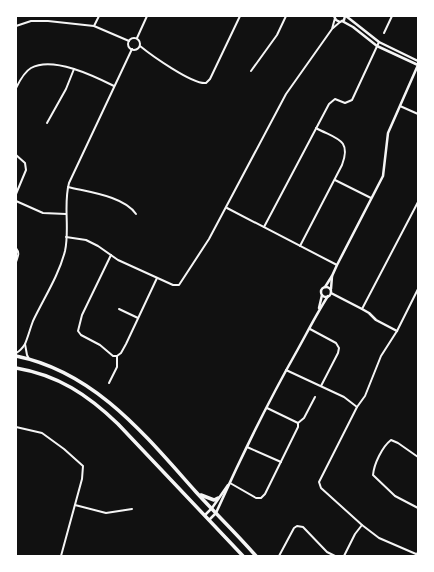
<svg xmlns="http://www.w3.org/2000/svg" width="434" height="572" font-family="Lora,serif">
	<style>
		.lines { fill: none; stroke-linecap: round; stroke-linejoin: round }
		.minor { stroke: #f5f5f5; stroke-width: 2 }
		.tertiary { stroke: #f5f5f5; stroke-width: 2.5 }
		.trunk { stroke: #f5f5f5; stroke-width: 3.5 }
	</style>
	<rect width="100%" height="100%" fill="#111"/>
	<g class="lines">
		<g class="minor">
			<polyline points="16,26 31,21 48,21 94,26 129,41"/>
			<polyline points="94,26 99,16"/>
			<polyline points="333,28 340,22"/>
			<polyline points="384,33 392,16"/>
			<polyline points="137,38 147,16"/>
			<circle cx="134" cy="44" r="6"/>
			<path d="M140 46C151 55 193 85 206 83L210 79 240 16"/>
			<polyline points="251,71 277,35 286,16"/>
			<path d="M16 88C19 82 24 72 31 68 53 56 94 76 114 86"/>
			<polyline points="400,106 418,114"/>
			<polyline points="47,123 66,89 74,69"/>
			<polyline points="16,155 25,163 26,170 16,194"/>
			<polyline points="335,180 371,198"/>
			<path d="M68 187C88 192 124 196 136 214"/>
			<polyline points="16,201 43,213 66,214"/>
			<polyline points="227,208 337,265"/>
			<polyline points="264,227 329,104 335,99 345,103 352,100 379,42"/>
			<polyline points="66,237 86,240 98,246 118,260 173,285 179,285 209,239 286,94 332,29 335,18"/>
			<path d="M300 246 342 165C352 139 336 139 316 128"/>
			<path d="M16 248C20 253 18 256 16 262"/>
			<polyline points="111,255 82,315 78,331 81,335 100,345 113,356 117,356 121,353 126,344 157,278"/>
			<polyline points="119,309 138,318"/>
			<polyline points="362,309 418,202"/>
			<polyline points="310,329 336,343 339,348 338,353 321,386"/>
			<polyline points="25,344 27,355 29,359"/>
			<path d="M16 353C20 351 22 349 25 344 28 337 30 329 33 321 44 298 59 275 65 251 70 228 63 205 69 183L132 49"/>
			<polyline points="286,370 344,397 357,407"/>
			<polyline points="109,383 117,367 117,356"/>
			<polyline points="298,423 304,418 315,397"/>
			<polyline points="16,427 42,433 64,449 83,466 82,479 61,556"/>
			<polyline points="247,447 281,462"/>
			<path d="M418 457 398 443 391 440C382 447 374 464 373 475L395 496 418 508"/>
			<polyline points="230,483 256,498 261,498 265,494 298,427 298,423 267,408"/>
			<polyline points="75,505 106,513 132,509"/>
			<polyline points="416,554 379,538 362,525 321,488 319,482 357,407 365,396 381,356 397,331 418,289"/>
			<polyline points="279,556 294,528 297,526 303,527 327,552 335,556"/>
			<polyline points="344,556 355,534 362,525"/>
			<polyline points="416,556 418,552"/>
		</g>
		<g class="tertiary">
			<polyline points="334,16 336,20 340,22 344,20 345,16"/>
			<polyline points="346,16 379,42 418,61"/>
			<polyline points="342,21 353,27 377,46 418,65"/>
			<circle cx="326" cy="292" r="5"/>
			<polyline points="325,287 332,276 337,265 383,176 388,133 418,65"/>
			<polyline points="331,289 332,276"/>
			<polyline points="331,293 362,309 369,313 376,320 397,331"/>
			<polyline points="319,308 322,295"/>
			<polyline points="205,515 212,508 228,485"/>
			<path d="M209 520 216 513C241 457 268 402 298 349 308 331 317 313 328 296"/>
		</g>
		<g class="trunk">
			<path d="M16 356C95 372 145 435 196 492 216 514 237 534 256 556"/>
			<path d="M16 368C58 375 88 395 118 424L243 556"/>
			<polyline points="201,495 214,500 218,498"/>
		</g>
	</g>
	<rect width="434" height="572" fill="none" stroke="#ffffff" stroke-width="34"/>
</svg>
